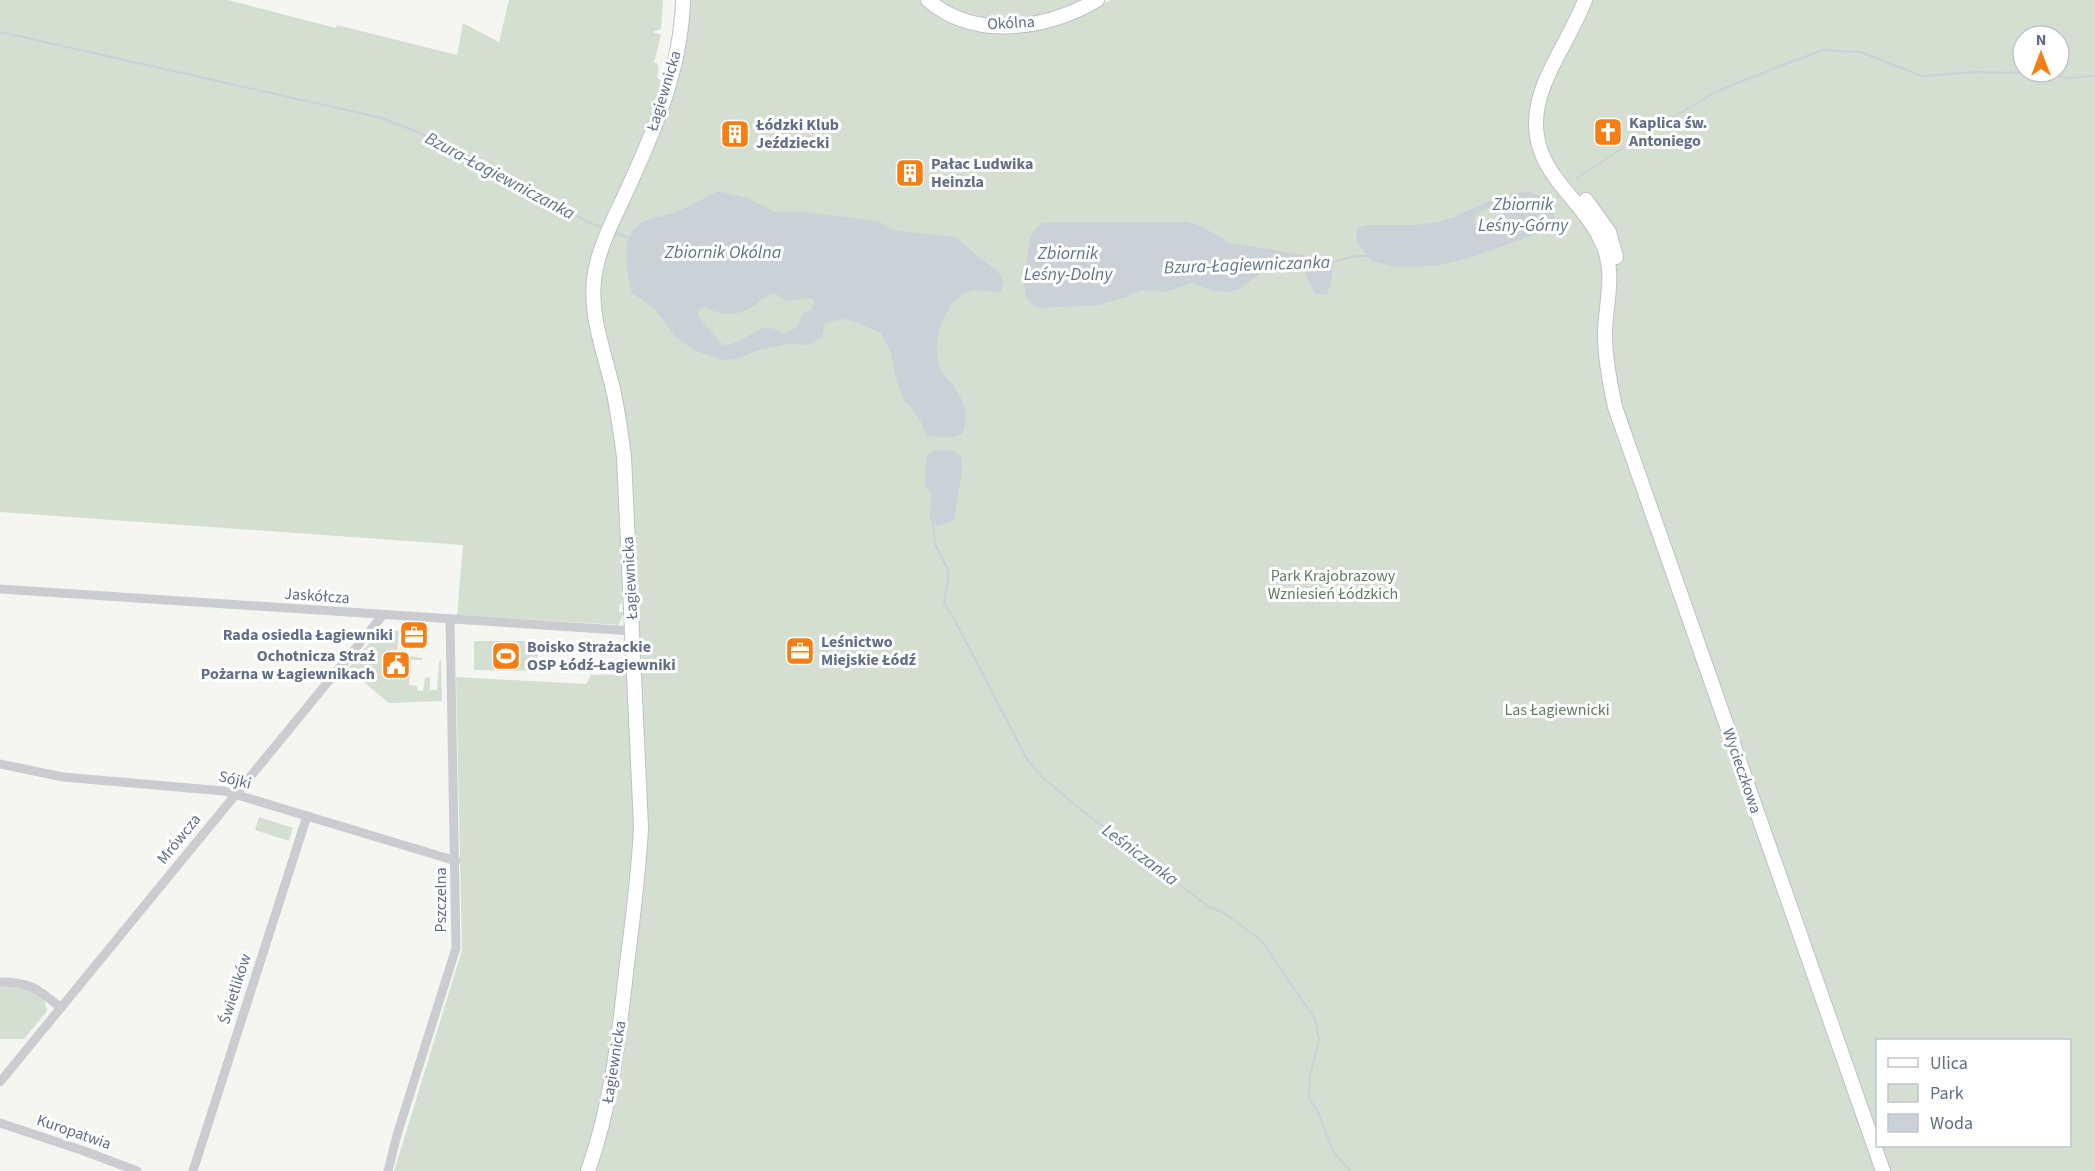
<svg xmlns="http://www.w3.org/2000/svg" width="2095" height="1171" font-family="'Source Sans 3',sans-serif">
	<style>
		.green { fill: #d4dfd2; fill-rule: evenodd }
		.water { fill: #ccd1d7; fill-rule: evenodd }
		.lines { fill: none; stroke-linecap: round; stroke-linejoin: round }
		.stream { stroke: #ccd1d7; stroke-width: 2 }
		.secondary-casing { stroke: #bec0c6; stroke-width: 16 }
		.street { stroke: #caccd0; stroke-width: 9 }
		.secondary { stroke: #fff; stroke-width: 14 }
		.labels { text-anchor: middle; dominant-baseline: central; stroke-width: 6; stroke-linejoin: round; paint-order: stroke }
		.street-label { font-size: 16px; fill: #626d86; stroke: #fff }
		.poi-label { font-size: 16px; font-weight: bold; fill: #626d86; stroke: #fff; text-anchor: start }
		.park-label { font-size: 16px; fill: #617d62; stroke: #fff }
		.water-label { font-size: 18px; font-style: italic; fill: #62758b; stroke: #fff }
	</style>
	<rect width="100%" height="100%" fill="#f5f6f2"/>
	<g class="green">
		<path d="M0 0H228L336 28 337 25 457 55 463 23 499 42 509 0H663L661 29 653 32 661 35 654 63H657L659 69 657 77 663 83 683 52 684 0H925L940 8 941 0H1089V10L1110 0H2095V1171H394L462 950 456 677 586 684 591 675 628 674 625 598H623L622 603 619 605V612H624L619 625 457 615 463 545 0 512ZM2023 36H2059V72H2023ZM1878 1040H2070V1146H1878Z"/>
		<polygon points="380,630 399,631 397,650 415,652 391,650 392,653 423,658 422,660 411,660 409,685 417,686 418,691 423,691 425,678 430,677 430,690 437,690 439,662 441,659 442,701 389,703 348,669"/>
		<polygon points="474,641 538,641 537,671 474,670"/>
		<polygon points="259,817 293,828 289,841 255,830"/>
		<polygon points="0,986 23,986 44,999 47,1011 24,1039 0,1039"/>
	</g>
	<g class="water">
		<path d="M718 191 747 198 775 212H805L854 218 880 222 891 230 955 237 999 273 1004 281 1001 291C991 294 979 288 969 292 943 301 931 343 940 368 941 372 946 375 948 379 963 399 971 409 962 434 950 439 939 438 926 435L920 420 903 399 896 379 891 353 881 333 859 323 843 319 825 323 822 336 809 345 788 344 755 351 741 358 723 360 695 351 684 343 673 334 655 309 632 293C626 267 617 231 649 219 654 217 661 217 667 215 685 209 702 199 718 191ZM776 294 785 301 809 298 815 301 810 310 804 312 796 328 783 333C757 317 751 343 723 345L697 315 700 308 704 307C721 316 739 317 755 305 764 298 765 295 776 294Z"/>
		<path d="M1528 191C1543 198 1555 204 1555 222L1534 235 1466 259 1435 266 1395 267 1372 261 1357 242 1356 234 1358 228 1364 225H1416L1439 222 1456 216 1500 196ZM1496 207 1500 215 1497 223 1482 227 1475 223 1474 217C1480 210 1486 208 1496 207Z"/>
		<path d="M1052 222H1186L1201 226 1230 243 1334 260C1331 271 1333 283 1327 294H1315L1302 266 1270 265 1242 288 1229 292 1214 291 1191 283 1165 292 1143 290 1126 297 1099 305 1042 308 1032 305 1026 297 1024 284 1030 237 1041 223Z"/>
		<path d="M934 450 954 451 962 458V472L954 520 938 526C924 519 932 509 931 497 931 489 931 496 927 489 923 481 925 464 927 456Z"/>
	</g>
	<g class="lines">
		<g class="stream">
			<polyline points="0,32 382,118 444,143 588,222 603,228"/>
			<polyline points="1577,178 1632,142 1717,91 1822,50 1860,52 1922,76 1975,72 2026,73 2069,78 2095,76"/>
			<polyline points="1548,206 1561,194"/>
			<polyline points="614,232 631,239"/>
			<polyline points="1333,262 1356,256 1369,256"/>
			<polyline points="933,524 935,544 949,572 944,603 953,617 1027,759 1044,779 1084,812 1209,907 1224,913 1261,940 1315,1019 1319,1040 1310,1076 1309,1098 1318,1112 1333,1151 1350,1171"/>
		</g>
		<g class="secondary-casing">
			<g id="secondary">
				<path d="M928 0C975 41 1047 29 1097 0"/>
				<path d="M1585 0C1562 60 1507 112 1555 177 1573 202 1597 223 1606 253 1614 280 1605 308 1605 335 1605 359 1610 384 1615 407L1883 1171"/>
				<polyline points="1586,200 1609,232 1616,257"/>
				<path d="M588 1171C612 1103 619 1035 627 964 633 918 639 872 641 827L624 457C621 434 618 412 613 389 604 351 588 312 595 273 600 243 616 215 628 188 656 127 681 68 683 0"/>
			</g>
		</g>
		<g class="street">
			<polyline points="0,589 633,631"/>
			<polyline points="0,764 63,777 224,791 456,861"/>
			<path d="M0 982C31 982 38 989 61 1008"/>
			<polyline points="0,1082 382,616"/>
			<polyline points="0,1123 84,1151 137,1171"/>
			<polyline points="193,1171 307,816"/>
			<polyline points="388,1171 397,1135 456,948 450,620"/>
		</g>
		<use href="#secondary" class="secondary"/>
	</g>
	<defs>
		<g id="church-square" transform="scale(1.5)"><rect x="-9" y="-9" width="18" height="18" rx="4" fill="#f67e12" stroke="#fff"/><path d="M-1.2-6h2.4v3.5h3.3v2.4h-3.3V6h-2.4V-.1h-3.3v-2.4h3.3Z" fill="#fff"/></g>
		<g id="building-square" transform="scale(1.5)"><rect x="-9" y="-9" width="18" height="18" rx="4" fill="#f67e12" stroke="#fff"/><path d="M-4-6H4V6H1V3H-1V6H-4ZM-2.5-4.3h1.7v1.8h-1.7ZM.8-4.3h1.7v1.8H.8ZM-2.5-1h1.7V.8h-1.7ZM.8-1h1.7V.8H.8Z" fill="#fff"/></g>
		<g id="office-square" transform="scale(1.5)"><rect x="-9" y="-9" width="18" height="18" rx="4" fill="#f67e12" stroke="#fff"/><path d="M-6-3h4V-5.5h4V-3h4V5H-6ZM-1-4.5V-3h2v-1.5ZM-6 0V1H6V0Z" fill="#fff"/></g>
		<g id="stadium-square" transform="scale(1.5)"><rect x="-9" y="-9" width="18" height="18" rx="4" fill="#f67e12" stroke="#fff"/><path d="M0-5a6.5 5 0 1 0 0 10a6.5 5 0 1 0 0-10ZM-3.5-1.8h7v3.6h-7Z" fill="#fff"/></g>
		<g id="civic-square" transform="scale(1.5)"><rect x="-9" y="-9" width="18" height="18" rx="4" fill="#f67e12" stroke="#fff"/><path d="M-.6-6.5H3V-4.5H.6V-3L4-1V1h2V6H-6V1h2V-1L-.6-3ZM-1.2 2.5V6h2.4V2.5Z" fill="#fff"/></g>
	</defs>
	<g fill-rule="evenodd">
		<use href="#church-square" x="1608" y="132"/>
		<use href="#building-square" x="735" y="134"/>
		<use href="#building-square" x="910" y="173"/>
		<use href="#office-square" x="414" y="635"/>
		<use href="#office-square" x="800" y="651"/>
		<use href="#stadium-square" x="506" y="656"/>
		<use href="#civic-square" x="396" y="665"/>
	</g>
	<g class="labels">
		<g class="street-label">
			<text transform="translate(1011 23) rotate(-3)">Okólna</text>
			<text transform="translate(664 91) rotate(-73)">Łagiewnicka</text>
			<text transform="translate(630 578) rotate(-93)">Łagiewnicka</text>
			<text transform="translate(317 596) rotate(4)">Jaskółcza</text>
			<text transform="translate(1742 771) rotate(71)">Wycieczkowa</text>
			<text transform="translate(235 780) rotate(14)">Sójki</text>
			<text transform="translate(179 839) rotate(-51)">Mrówcza</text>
			<text transform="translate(441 900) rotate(-90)">Pszczelna</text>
			<text transform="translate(235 989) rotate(-72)">Świetlików</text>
			<text transform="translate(614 1062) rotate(-81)">Łagiewnicka</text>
			<text transform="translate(74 1132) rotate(19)">Kuropatwia</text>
		</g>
		<g class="poi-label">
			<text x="1629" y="123">Kaplica św.<tspan x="1629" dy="18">Antoniego</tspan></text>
			<text x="756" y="125">Łódzki Klub<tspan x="756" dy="18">Jeździecki</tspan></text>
			<text x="931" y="164">Pałac Ludwika<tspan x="931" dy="18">Heinzla</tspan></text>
			<text x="393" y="635" text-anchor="end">Rada osiedla Łagiewniki</text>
			<text x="821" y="642">Leśnictwo<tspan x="821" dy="18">Miejskie Łódź</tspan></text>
			<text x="527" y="647">Boisko Strażackie<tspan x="527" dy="18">OSP Łódź-Łagiewniki</tspan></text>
			<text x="375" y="656" text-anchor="end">Ochotnicza Straż<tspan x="375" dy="18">Pożarna w Łagiewnikach</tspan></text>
		</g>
		<g class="park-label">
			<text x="1333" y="576">Park Krajobrazowy<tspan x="1333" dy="18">Wzniesień Łódzkich</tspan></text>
			<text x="1557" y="710">Las Łagiewnicki</text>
		</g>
		<g class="water-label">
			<text transform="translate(500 176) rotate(28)">Bzura-Łagiewniczanka</text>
			<text x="1523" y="204">Zbiornik<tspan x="1523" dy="21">Leśny-Górny</tspan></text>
			<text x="723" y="252">Zbiornik Okólna</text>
			<text x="1068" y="253">Zbiornik<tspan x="1068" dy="21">Leśny-Dolny</tspan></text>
			<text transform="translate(1247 265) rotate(-2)">Bzura-Łagiewniczanka</text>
			<text transform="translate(1140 855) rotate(37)">Leśniczanka</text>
		</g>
	</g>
	<rect x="1876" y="1039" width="195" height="108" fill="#ffffff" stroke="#c0c5cf" stroke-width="1.5"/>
	<rect x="1888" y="1058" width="30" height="9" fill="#ffffff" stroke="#c0c5cf" stroke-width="1.5"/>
	<text x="1930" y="1069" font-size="18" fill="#626d86">Ulica</text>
	<rect x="1888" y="1084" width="30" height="18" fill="#d4dfd2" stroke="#c0c5cf" stroke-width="1.5"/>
	<text x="1930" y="1099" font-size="18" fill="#626d86">Park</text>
	<rect x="1888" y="1114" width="30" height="18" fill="#ccd1d7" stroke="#c0c5cf" stroke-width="1.5"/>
	<text x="1930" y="1129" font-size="18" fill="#626d86">Woda</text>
	<g transform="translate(2041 54)"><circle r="28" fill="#ffffff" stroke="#c0c5cf" stroke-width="1.5"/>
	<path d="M0-4.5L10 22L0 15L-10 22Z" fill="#f67e12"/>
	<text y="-9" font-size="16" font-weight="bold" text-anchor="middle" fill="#626d86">N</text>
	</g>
</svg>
